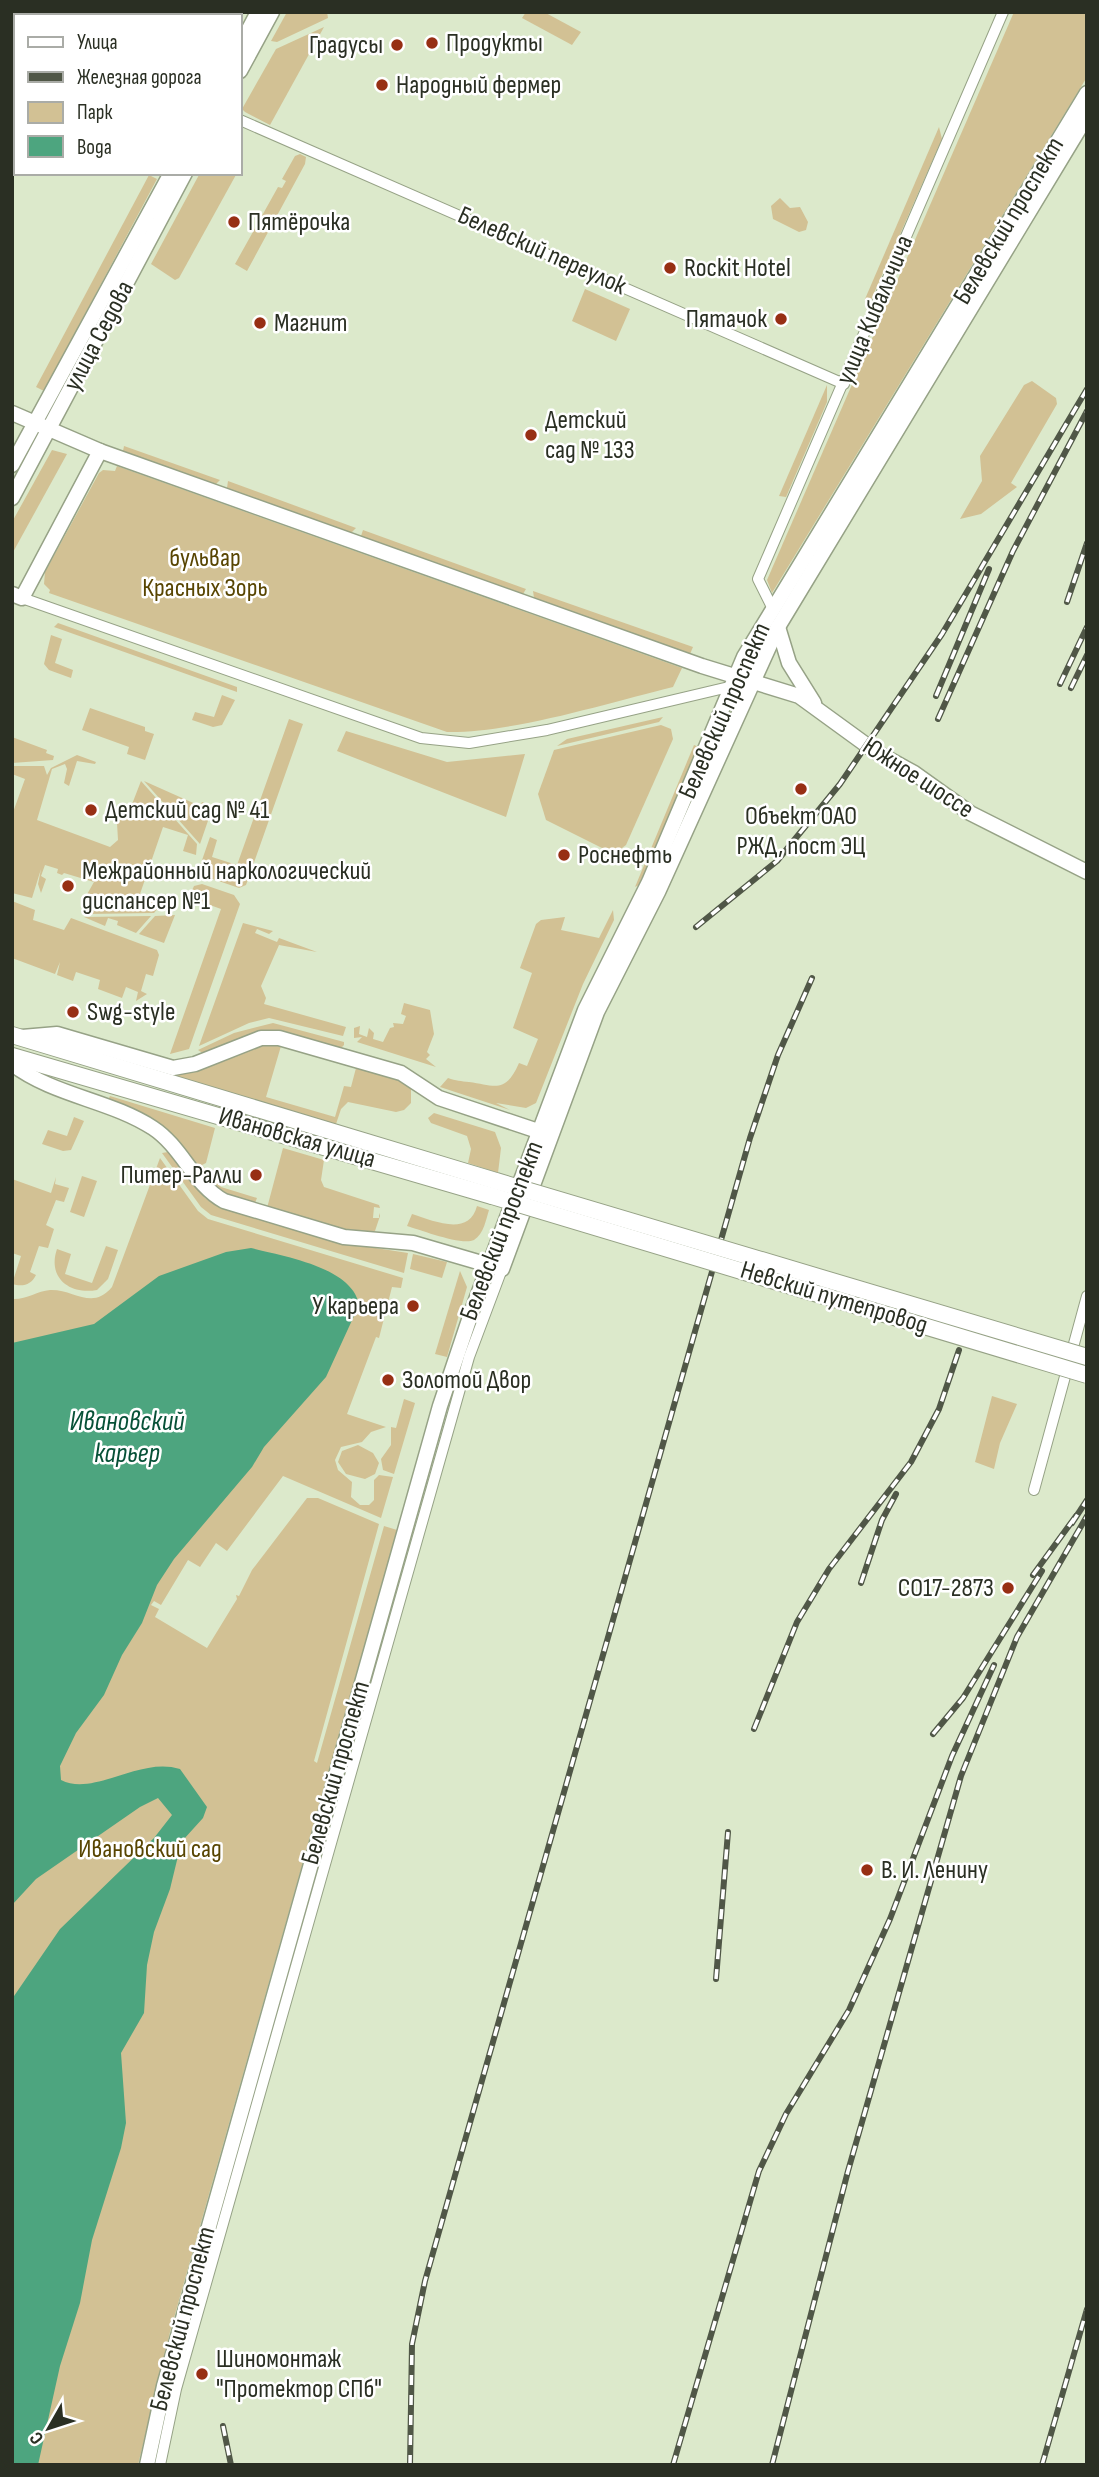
<svg xmlns="http://www.w3.org/2000/svg" width="1099" height="2477" font-family="'Sofia Sans Condensed',sans-serif">
	<style>
		.green { fill: #d2c194 }
		.water { fill: #4da57f }
		.lines { fill: none; stroke-linecap: round; stroke-linejoin: round }
		.street-casing { stroke: #96a286; stroke-width: 12 }
		.secondary-casing { stroke: #96a286; stroke-width: 17 }
		.primary-casing { stroke: #96a286; stroke-width: 18 }
		.street { stroke: #fff; stroke-width: 10 }
		.secondary { stroke: #fff; stroke-width: 14 }
		.primary { stroke: #fff; stroke-width: 16 }
		.rail-casing { stroke: #505747; stroke-width: 6 }
		.rail { stroke: #fff; stroke-width: 3.5; stroke-dasharray: 10; stroke-linecap: butt }
		.primary-bridge-casing { stroke: #96a286; stroke-width: 18; stroke-linecap: butt }
		.primary-bridge { stroke: #fff; stroke-width: 16 }
		.poi-dot { fill: #972f14; stroke: #fff; stroke-width: 2.5 }
		.labels { text-anchor: middle; dominant-baseline: central; stroke-width: 5; stroke-linejoin: round; paint-order: stroke }
		.poi-label { font-size: 26px; fill: #2a2f23; stroke: #fff; text-anchor: start }
		.street-label { font-size: 26px; fill: #2a2f23; stroke: #fff }
		.park-label { font-size: 26px; fill: #584502; stroke: #fff }
		.water-label { font-size: 28px; font-style: italic; fill: #075137; stroke: #fff }
	</style>
	<rect width="100%" height="100%" fill="#dce9cb"/>
	<g class="green">
		<polygon points="287,12 327,12 328,18 277,42 271,41"/>
		<polygon points="526,12 544,12 581,32 572,45 522,18"/>
		<polygon points="1014,12 1087,12 1087,77 772,593 767,580"/>
		<polygon points="324,27 270,125 245,112 242,109 276,49"/>
		<polygon points="939,127 942,139 871,300 865,299"/>
		<polygon points="300,154 306,157 305,164 247,271 235,264 278,187 282,188 286,181 282,179 295,156"/>
		<polygon points="200,173 237,173 179,278 175,280 151,264"/>
		<polygon points="149,175 157,179 44,391 36,387"/>
		<polygon points="780,198 790,208 800,207 808,222 806,230 799,232 773,219 771,206"/>
		<polygon points="585,289 630,309 616,341 572,321"/>
		<polygon points="1032,381 1056,398 1057,404 1011,483 1017,487 981,514 960,519 982,481 980,456 1024,385"/>
		<polygon points="827,385 827,402 786,497 779,496"/>
		<polygon points="124,446 220,480 216,484 123,451"/>
		<polygon points="52,450 67,454 12,554 12,522"/>
		<path d="M117 466 682 668 673 687C607 703 514 733 447 732L49 593 50 590 44 584 45 572 99 473 103 470 115 471Z"/>
		<polygon points="228,481 356,528 351,533 227,488"/>
		<polygon points="363,530 526,589 523,594 361,536"/>
		<polygon points="533,591 693,647 690,654 534,598"/>
		<polygon points="58,623 237,687 237,692 54,627"/>
		<polygon points="51,635 62,639 55,663 73,670 71,678 49,670 44,664"/>
		<polygon points="222,695 235,700 222,725 213,727 192,720 195,712 214,717"/>
		<polygon points="90,708 145,727 145,731 154,734 145,760 127,754 129,747 82,730"/>
		<polygon points="663,717 659,722 557,746 567,739"/>
		<polygon points="289,719 303,724 246,885 239,888 204,876 200,866 210,837 217,840 212,857 237,865"/>
		<polygon points="661,725 671,729 673,739 626,845 614,854 546,820 538,794 554,750"/>
		<polygon points="346,731 447,762 525,754 506,817 337,751"/>
		<polygon points="12,737 47,750 46,753 54,756 53,760 12,763"/>
		<polygon points="694,745 699,747 639,885 635,887"/>
		<polygon points="77,755 96,762 95,764 77,761 69,786 64,783 67,769 65,764 52,769 37,820 110,847 118,840 117,823 112,818 129,812 141,781 197,844 196,855 183,851 188,835 163,827 140,894 163,902 154,913 86,914 92,896 84,906 81,905 94,882 64,873 62,875 57,873 58,869 45,865 41,876 46,879 41,893 38,884 41,869 32,898 12,893 12,815 25,779 12,774 12,766 44,766 47,775 51,768"/>
		<polygon points="144,781 200,806 202,802 209,805 211,812 200,844"/>
		<polygon points="202,884 234,895 240,904 189,1049 170,1054 221,909 199,901 207,898 189,897 194,886"/>
		<polygon points="12,901 35,910 33,920 64,930 71,918 157,950 159,955 153,976 146,974 141,991 147,994 136,1001 138,992 126,987 122,998 98,989 100,980 76,972 73,981 57,975 60,962 55,974 12,958"/>
		<path d="M613 910 614 920 583 984 536 1103 526 1108 496 1103 510 1110 440 1087 448 1078C456 1081 461 1081 469 1082 494 1085 505 1095 519 1063L527 1066 538 1039 513 1028 532 973 520 968 536 924 541 920 565 917 561 930 599 938Z"/>
		<polygon points="175,915 164,943 139,934 155,916"/>
		<polygon points="151,916 136,933 117,925 118,921 108,918 105,926 84,917"/>
		<polygon points="243,923 273,931 269,934 257,929 255,933 277,942 279,938 317,952 279,945 261,986 266,998 264,1004 346,1027 343,1036 269,1018 249,1023 199,1046"/>
		<polygon points="404,1003 430,1010 434,1034 427,1052 430,1055 426,1059 436,1067 357,1042 362,1037 354,1038 354,1028 360,1026 359,1034 367,1037 369,1028 374,1033 373,1039 383,1042 390,1028 394,1027 393,1023 403,1024 406,1016 401,1014"/>
		<polygon points="273,1023 344,1042 344,1045 341,1048 281,1031 263,1030 204,1054 198,1050 234,1033"/>
		<polygon points="269,1042 323,1056 281,1046 266,1097 335,1117 344,1086 351,1087 356,1068 343,1062 396,1078 411,1087 411,1103 404,1110 396,1112 348,1102 341,1109 336,1124 122,1060 169,1074 183,1074"/>
		<polygon points="110,1096 215,1128 206,1163 202,1165 221,1187 257,1198 255,1203 228,1196 213,1186 181,1146 108,1100"/>
		<polygon points="434,1113 495,1132 501,1148 498,1173 468,1163 471,1149 467,1136 431,1123 428,1118"/>
		<polygon points="74,1117 84,1121 71,1150 63,1151 42,1144 48,1130 67,1136"/>
		<path d="M283 1148 324 1160 321 1180 324 1187 379 1205 380 1208 374 1207 373 1218H379V1213L380 1216 375 1231C356 1241 290 1215 267 1208Z"/>
		<polygon points="168,1152 205,1198 214,1204 337,1242 408,1253 404,1273 211,1215 201,1207 162,1153"/>
		<path d="M160 1158 198 1211 208 1219 403 1278 401 1288 392 1287 379 1338 376 1337 347 1414 386 1427 371 1432 362 1442 341 1447 335 1460 338 1470 352 1482 351 1497 360 1505H369L374 1500V1480L379 1475 393 1477 381 1518 283 1476 227 1551 216 1543 200 1567 188 1560 161 1605 154 1601 151 1605 159 1609 155 1617 207 1648 237 1599 236 1595 239 1596 252 1570 307 1498H318L379 1524 314 1761 317 1763 384 1526 397 1530 170 2332 138 2465H12V1299C26 1300 37 1291 50 1290 74 1289 92 1311 112 1287Z"/>
		<polygon points="82,1176 97,1181 84,1217 70,1212"/>
		<path d="M56 1177 55 1184 69 1188 64 1202 56 1200 46 1225 54 1229 48 1248 39 1246 30 1272 36 1275C31 1285 23 1287 12 1284L21 1256 12 1253V1179L51 1193Z"/>
		<path d="M477 1206 489 1210C486 1219 484 1234 474 1240 462 1246 421 1230 407 1226L412 1214C434 1221 469 1237 477 1206Z"/>
		<path d="M106 1246 118 1250 108 1279 97 1290C70 1295 47 1278 57 1249L71 1254 65 1274 92 1283Z"/>
		<polygon points="413,1254 447,1262 442,1278 410,1269"/>
		<polygon points="460,1271 467,1287 447,1357 435,1354"/>
		<polygon points="992,1396 1017,1404 1000,1443 994,1469 975,1462"/>
		<polygon points="404,1399 415,1403 394,1474 383,1470 381,1459 391,1445 391,1427 396,1428"/>
		<polygon points="358,1445 373,1453 379,1463 375,1474 365,1479 346,1474 338,1462 342,1451"/>
	</g>
	<path class="water" d="M251 1248C282 1256 353 1267 359 1305L326 1377 264 1447 252 1467 174 1559 157 1585 142 1623 122 1655 104 1695 76 1733 60 1766 61 1780C94 1797 140 1756 180 1769L207 1807 203 1818 184 1839 179 1852 170 1889 154 1932 147 1965 144 2013 121 2053 126 2123 121 2148 92 2240 80 2303 60 2366 38 2465H12V1999L60 1929 154 1838 172 1815 158 1798 140 1807 36 1879 12 1905V1343L94 1324 159 1276 226 1252Z"/>
	<g class="lines">
		<g class="street-casing">
			<g id="street">
				<polyline points="240,120 844,384"/>
				<polyline points="22,598 421,738 469,743 547,730 733,686"/>
				<polyline points="772,607 758,579 1003,12"/>
				<polyline points="1034,1490 1087,1296"/>
				<polyline points="160,2465 176,2389 469,1357 502,1269"/>
			</g>
		</g>
		<g class="secondary-casing">
			<g id="secondary">
				<polyline points="240,46 258,12"/>
				<polyline points="240,71 272,12"/>
				<polyline points="12,413 100,451 702,666 799,696 876,752 914,773 970,813 1087,872"/>
				<polyline points="12,465 171,173"/>
				<polyline points="12,498 185,173"/>
				<polyline points="12,594 22,598 100,451"/>
				<polyline points="778,627 789,663 814,703"/>
				<polyline points="22,1037 57,1034 173,1068 195,1064 261,1038 279,1038 401,1073 439,1098 547,1134"/>
				<path d="M12 1064C54 1096 110 1100 153 1128 182 1147 194 1185 224 1201L344 1237 413 1243 502 1269 597 1012 658 892 778 627 1087 116"/>
				<polyline points="147,2465 164,2386 440,1406 473,1308 585,1010 649,882 744,657 1087,93"/>
			</g>
		</g>
		<g class="primary-casing">
			<g id="primary">
				<polyline points="12,1035 496,1181"/>
				<polyline points="12,1056 492,1196"/>
			</g>
		</g>
		<use href="#street" class="street"/>
		<use href="#secondary" class="secondary"/>
		<use href="#primary" class="primary"/>
		<g class="rail-casing">
			<g id="rail">
				<polyline points="1067,602 1087,543"/>
				<polyline points="1060,684 1087,627"/>
				<polyline points="1071,688 1087,655"/>
				<polyline points="936,696 989,569"/>
				<polyline points="938,719 1013,551 1087,411"/>
				<polyline points="696,927 777,861 840,784 942,634 1087,389"/>
				<polyline points="1072,1523 1087,1500"/>
				<polyline points="1033,1575 1076,1516"/>
				<polyline points="861,1583 882,1520 896,1494"/>
				<polyline points="754,1729 797,1622 829,1569 911,1462 939,1409 959,1350"/>
				<polyline points="933,1734 963,1698 1042,1571"/>
				<polyline points="716,1979 728,1832"/>
				<polyline points="223,2426 231,2465"/>
				<polyline points="410,2465 412,2344 425,2281 750,1138 778,1055 812,978"/>
				<polyline points="673,2465 759,2171 786,2114 849,2010 890,1919 952,1756 994,1665"/>
				<polyline points="772,2465 848,2171 961,1776 1017,1637 1087,1516"/>
				<polyline points="1042,2465 1087,2309"/>
			</g>
		</g>
		<use href="#rail" class="rail"/>
		<g class="primary-bridge-casing">
			<g id="primary-bridge">
				<polyline points="496,1181 1087,1357"/>
				<polyline points="492,1196 1087,1375"/>
			</g>
		</g>
		<use href="#primary-bridge" class="primary-bridge"/>
	</g>
	<g class="poi-dot">
		<circle cx="432" cy="43" r="7"/>
		<circle cx="397" cy="45" r="7"/>
		<circle cx="382" cy="85" r="7"/>
		<circle cx="234" cy="222" r="7"/>
		<circle cx="670" cy="268" r="7"/>
		<circle cx="781" cy="319" r="7"/>
		<circle cx="260" cy="323" r="7"/>
		<circle cx="531" cy="435" r="7"/>
		<circle cx="801" cy="789" r="7"/>
		<circle cx="91" cy="810" r="7"/>
		<circle cx="564" cy="855" r="7"/>
		<circle cx="68" cy="886" r="7"/>
		<circle cx="73" cy="1012" r="7"/>
		<circle cx="256" cy="1175" r="7"/>
		<circle cx="413" cy="1306" r="7"/>
		<circle cx="388" cy="1380" r="7"/>
		<circle cx="1008" cy="1588" r="7"/>
		<circle cx="867" cy="1870" r="7"/>
		<circle cx="202" cy="2374" r="7"/>
	</g>
	<g class="labels">
		<g class="poi-label">
			<text x="446" y="43">Продукты</text>
			<text x="383" y="45" text-anchor="end">Градусы</text>
			<text x="396" y="85">Народный фермер</text>
			<text x="248" y="222">Пятёрочка</text>
			<text x="684" y="268">Rockit Hotel</text>
			<text x="767" y="319" text-anchor="end">Пятачок</text>
			<text x="274" y="323">Магнит</text>
			<text x="545" y="420">Детский<tspan x="545" dy="30">сад № 133</tspan></text>
			<text x="105" y="810">Детский сад № 41</text>
			<text x="801" y="816" text-anchor="middle">Объект ОАО<tspan x="801" dy="30">РЖД, пост ЭЦ</tspan></text>
			<text x="578" y="855">Роснефть</text>
			<text x="82" y="871">Межрайонный наркологический<tspan x="82" dy="30">диспансер №1</tspan></text>
			<text x="87" y="1012">Swg-style</text>
			<text x="242" y="1175" text-anchor="end">Питер-Ралли</text>
			<text x="399" y="1306" text-anchor="end">У карьера</text>
			<text x="402" y="1380">Золотой Двор</text>
			<text x="994" y="1588" text-anchor="end">СО17-2873</text>
			<text x="881" y="1870">В. И. Ленину</text>
			<text x="216" y="2359">Шиномонтаж<tspan x="216" dy="30">"Протектор СПб"</tspan></text>
		</g>
		<g class="street-label">
			<text transform="translate(1009 221) rotate(-59)">Белевский проспект</text>
			<text transform="translate(542 251) rotate(24)">Белевский переулок</text>
			<text transform="translate(875 310) rotate(-67)">улица Кибальчича</text>
			<text transform="translate(99 336) rotate(-62)">улица Седова</text>
			<text transform="translate(725 711) rotate(-66)">Белевский проспект</text>
			<text transform="translate(918 778) rotate(33)">Южное шоссе</text>
			<text transform="translate(297 1138) rotate(16)">Ивановская улица</text>
			<text transform="translate(502 1231) rotate(-69)">Белевский проспект</text>
			<text transform="translate(834 1298) rotate(17)">Невский путепровод</text>
			<text transform="translate(336 1773) rotate(-74)">Белевский проспект</text>
			<text transform="translate(183 2319) rotate(-75)">Белевский проспект</text>
		</g>
		<g class="park-label">
			<text x="205" y="558">бульвар<tspan x="205" dy="30">Красных Зорь</tspan></text>
			<text x="150" y="1849">Ивановский сад</text>
		</g>
		<g class="water-label">
			<text x="127" y="1421">Ивановский<tspan x="127" dy="32">карьер</tspan></text>
		</g>
	</g>
	<rect width="1099" height="2477" fill="none" stroke="#2a2f23" stroke-width="28"/>
	<rect x="14" y="14" width="228" height="161" fill="#ffffff" stroke="#aaaca7" stroke-width="2"/>
	<rect x="28" y="37" width="35" height="10" fill="#ffffff" stroke="#aaaca7" stroke-width="2"/>
	<text x="77" y="49" font-size="21" fill="#2a2f23">Улица</text>
	<rect x="28" y="72" width="35" height="10" fill="#505747" stroke="#aaaca7" stroke-width="2"/>
	<text x="77" y="84" font-size="21" fill="#2a2f23">Железная дорога</text>
	<rect x="28" y="102" width="35" height="21" fill="#d2c194" stroke="#aaaca7" stroke-width="2"/>
	<text x="77" y="119" font-size="21" fill="#2a2f23">Парк</text>
	<rect x="28" y="136" width="35" height="21" fill="#4da57f" stroke="#aaaca7" stroke-width="2"/>
	<text x="77" y="154" font-size="21" fill="#2a2f23">Вода</text>
	<g transform="translate(49 2428) rotate(231)" stroke="#ffffff" stroke-width="5" paint-order="stroke">
	<path d="M0-5L12 26L0 18L-12 26Z" fill="#2a2f23"/>
	<text y="-10" font-size="19" font-weight="bold" text-anchor="middle" fill="#2a2f23">С</text>
	</g>
</svg>
